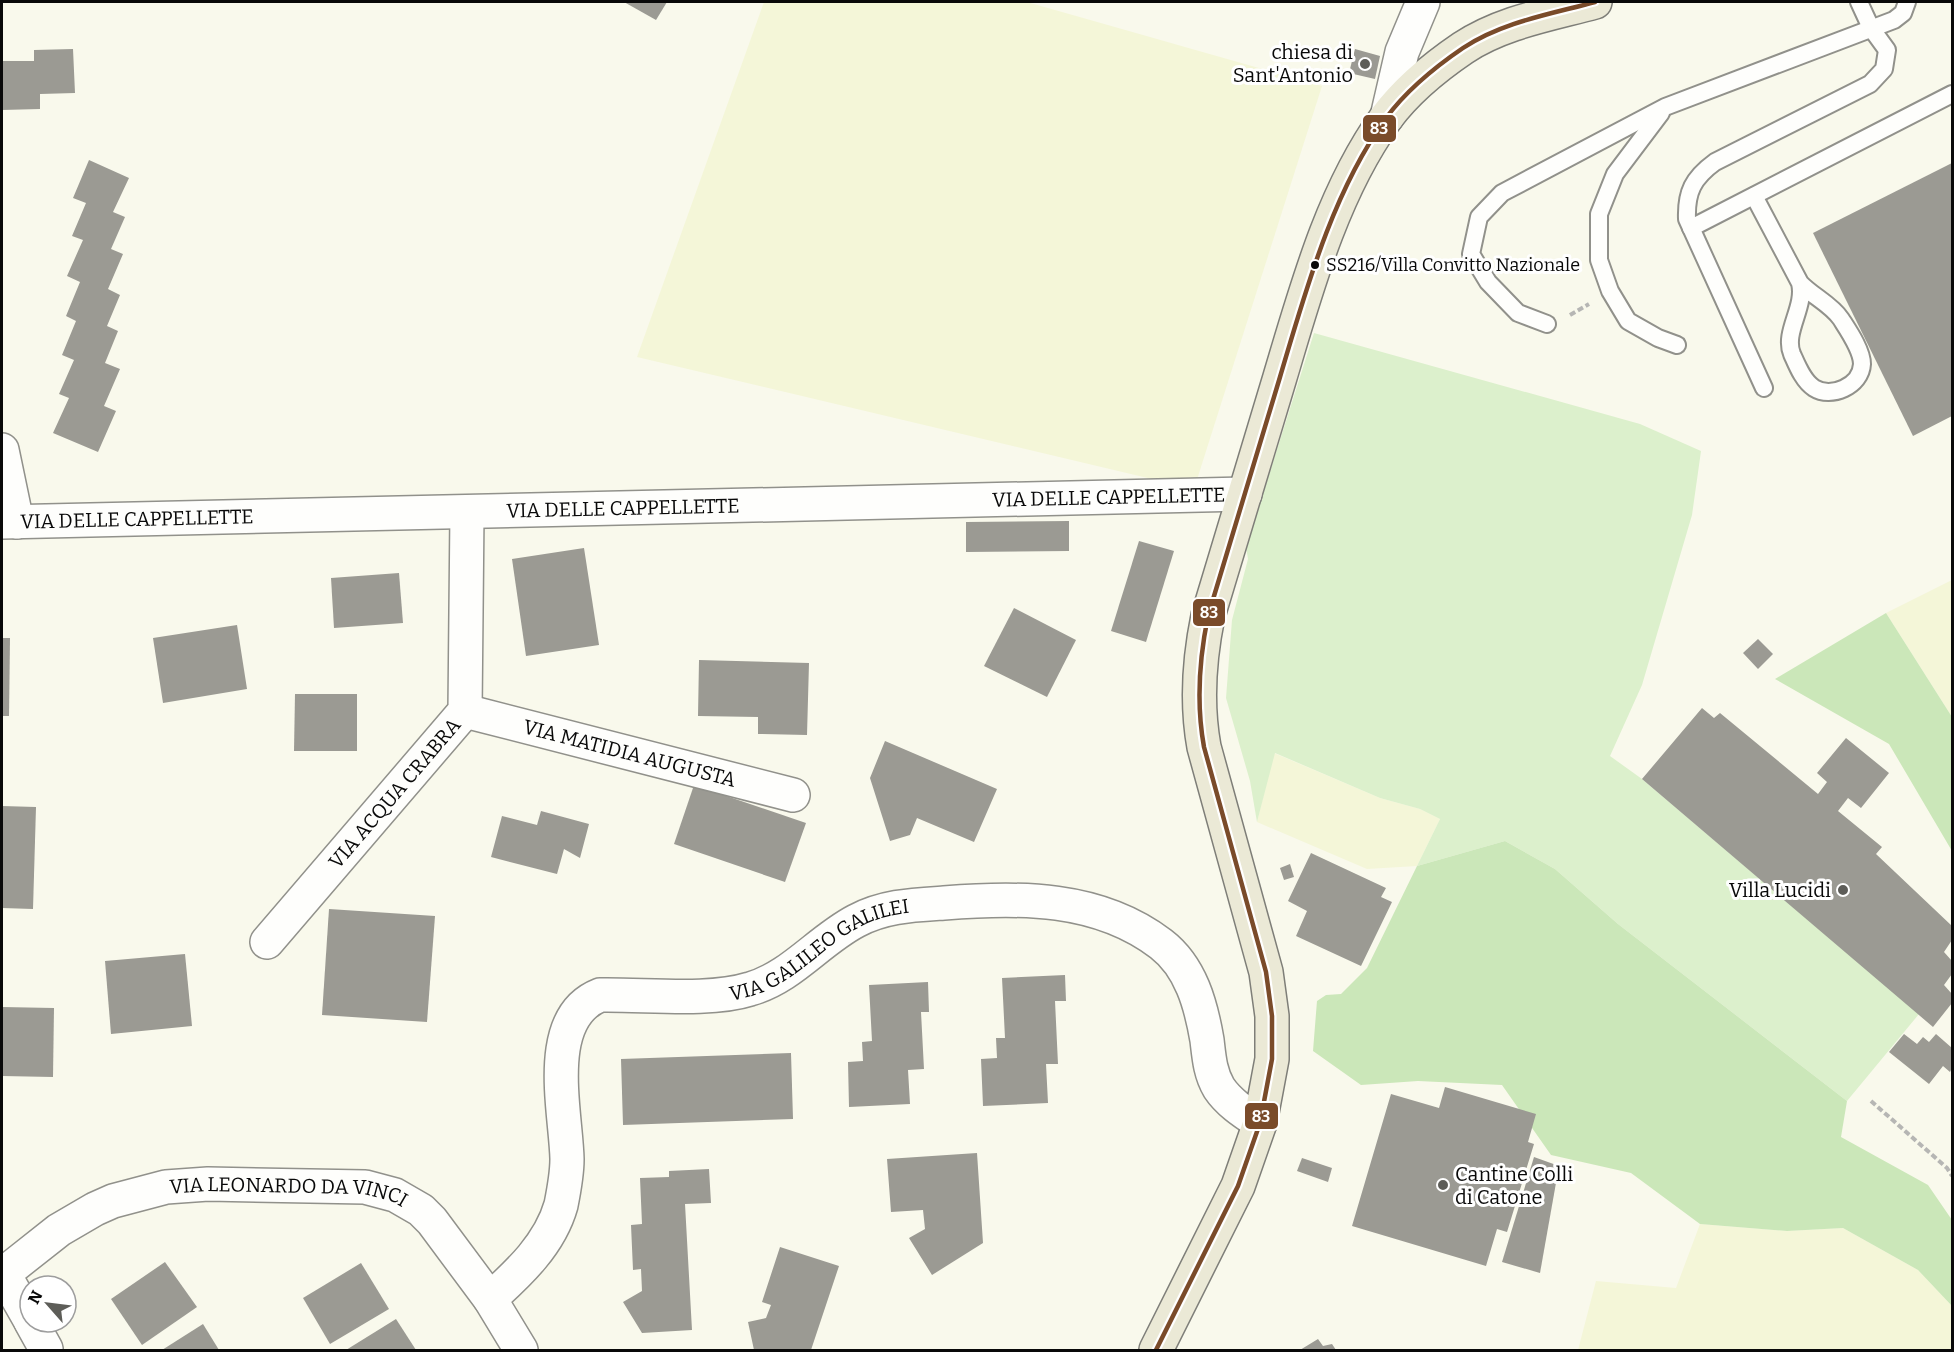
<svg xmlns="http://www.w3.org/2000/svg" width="1954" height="1352" font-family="Bitter,serif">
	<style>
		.farmland { fill: #f4f6d8 }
		.green { fill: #dcf0cc }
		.forest { fill: #cbe7b9 }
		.building { fill: #9b9a93 }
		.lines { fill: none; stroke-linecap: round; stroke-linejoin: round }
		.lane-casing { stroke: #91918b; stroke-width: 20 }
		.street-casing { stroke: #91918b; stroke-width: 36 }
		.primary-casing { stroke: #7e7e78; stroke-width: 36 }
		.path { stroke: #b6b6b4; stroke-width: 4; stroke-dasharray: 6 3; stroke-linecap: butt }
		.lane { stroke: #fefefc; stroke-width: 16 }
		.street { stroke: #fefefc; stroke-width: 33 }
		.primary { stroke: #ebe9d6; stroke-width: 33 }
		.bus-1-casing { stroke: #fff; stroke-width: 9 }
		.bus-1 { stroke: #7a4b2a; stroke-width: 4.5 }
		.poi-dot { fill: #5d5d58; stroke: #fff; stroke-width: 2 }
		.bus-dot { fill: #090909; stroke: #fff; stroke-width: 2 }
		.labels { text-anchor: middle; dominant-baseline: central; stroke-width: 6; stroke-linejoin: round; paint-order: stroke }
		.bus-label { font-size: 18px; fill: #090909; stroke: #fff; text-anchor: start }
		.poi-label { font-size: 20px; fill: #090909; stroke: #fff; text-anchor: end }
		.street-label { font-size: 20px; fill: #090909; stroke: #fff }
		.line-badge { stroke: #fff; stroke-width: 2 }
		.badge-label { font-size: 16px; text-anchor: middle; font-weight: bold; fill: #fff }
	</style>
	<rect width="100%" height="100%" fill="#f9f9ec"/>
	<g class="farmland">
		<polygon points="764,2 1027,2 1322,86 1194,489 637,357"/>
		<polygon points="1952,580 1952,717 1886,613"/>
		<polygon points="1274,753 1380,798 1420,809 1440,819 1417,866 1367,869 1257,822"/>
		<polygon points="1700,1224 1787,1231 1843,1228 1918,1270 1952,1306 1952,1350 1578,1350 1596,1281 1676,1288"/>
	</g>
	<polygon class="green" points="1314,333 1640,424 1701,451 1692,515 1642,685 1610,756 1642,779 1919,1014 1847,1101 1618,924 1555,869 1505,841 1417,866 1440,819 1420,809 1380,798 1275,753 1257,822 1250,781 1226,698 1232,620 1248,559 1246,547"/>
	<g class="forest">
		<polygon points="1886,613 1952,717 1952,851 1889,744 1775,679"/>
		<polygon points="1505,841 1555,869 1618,924 1847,1101 1841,1137 1928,1185 1952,1220 1952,1306 1918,1270 1843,1228 1787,1231 1700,1224 1631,1173 1551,1155 1502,1085 1418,1081 1361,1085 1313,1051 1317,1001 1326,995 1341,994 1367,968 1417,866"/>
	</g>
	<g class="building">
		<polygon points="624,2 667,2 656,20"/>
		<polygon points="73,49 75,93 40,94 40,109 2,110 2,61 34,61 34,50"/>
		<polygon points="1355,49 1380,56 1375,79 1349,73"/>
		<polygon points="89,160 129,178 113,212 125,217 111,249 123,254 108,289 120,295 107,326 118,331 105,363 120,369 104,406 116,411 98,452 53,433 69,398 59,394 74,360 62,355 76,321 66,316 80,282 67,276 83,240 72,236 86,203 73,198"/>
		<polygon points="1952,163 1952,416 1913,436 1813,233"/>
		<polygon points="1069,521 1069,551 966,552 966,522"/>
		<polygon points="1139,541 1174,551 1146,642 1111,631"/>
		<polygon points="584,548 599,645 526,656 512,559"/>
		<polygon points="399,573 403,623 334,628 331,578"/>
		<polygon points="1014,608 1076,640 1047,697 984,666"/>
		<polygon points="237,625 247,689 163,703 153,638"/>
		<polygon points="2,638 10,638 9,716 2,716"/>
		<polygon points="1758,639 1773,654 1758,669 1743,653"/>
		<polygon points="699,660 809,663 807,735 758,734 758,717 698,716"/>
		<polygon points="295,694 357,694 357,751 294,751"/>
		<polygon points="1702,708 1714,718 1720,713 1818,794 1827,782 1817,773 1846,738 1889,773 1861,808 1848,798 1838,811 1882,847 1876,854 1952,926 1952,940 1944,952 1952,961 1952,974 1944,985 1952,994 1952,1003 1933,1027 1642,779"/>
		<polygon points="885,741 997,789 974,842 917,818 910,835 890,841 870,778"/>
		<polygon points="694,785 806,823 785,882 674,844"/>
		<polygon points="2,806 36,807 33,909 2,908"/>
		<polygon points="541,811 589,824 580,858 564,849 557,874 491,857 502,816 537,825"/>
		<polygon points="1311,853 1386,888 1381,897 1392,902 1361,966 1296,936 1307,911 1288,901"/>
		<polygon points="1290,864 1294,877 1284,880 1280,868"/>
		<polygon points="329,909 435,916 427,1022 322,1015"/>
		<polygon points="185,954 192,1026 111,1034 105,961"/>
		<polygon points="1065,975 1066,1001 1055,1001 1058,1064 1046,1064 1048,1103 983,1106 981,1059 997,1058 996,1038 1005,1038 1002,978"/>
		<polygon points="928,982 929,1012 921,1012 924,1069 908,1070 910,1104 849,1107 848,1062 863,1061 862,1042 872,1041 869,985"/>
		<polygon points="2,1007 54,1008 53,1077 2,1076"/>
		<polygon points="1904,1034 1917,1044 1923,1037 1929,1042 1936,1034 1952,1048 1952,1068 1950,1072 1943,1066 1929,1084 1889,1052"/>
		<polygon points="791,1053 793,1119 623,1125 621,1059"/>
		<polygon points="1445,1087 1536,1114 1528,1142 1534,1144 1507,1232 1497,1229 1486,1266 1352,1226 1391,1094 1439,1108"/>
		<polygon points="977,1153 983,1243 932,1275 909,1238 925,1229 923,1210 891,1212 887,1159"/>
		<polygon points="1534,1157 1559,1166 1540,1273 1502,1262"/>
		<polygon points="1302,1158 1332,1168 1328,1182 1297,1171"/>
		<polygon points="709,1169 711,1203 685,1204 692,1330 642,1333 623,1302 642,1291 641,1269 633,1270 631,1225 642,1224 640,1178 669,1177 669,1171"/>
		<polygon points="780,1247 839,1266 811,1350 754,1350 748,1322 766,1318 771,1305 762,1302"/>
		<polygon points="165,1262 197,1307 142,1345 111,1299"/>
		<polygon points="361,1263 389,1309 330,1344 303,1298"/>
		<polygon points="396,1319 416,1350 346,1350"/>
		<polygon points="203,1324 219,1350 162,1350"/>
		<polygon points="1318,1339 1323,1346 1332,1344 1336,1350 1300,1350"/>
	</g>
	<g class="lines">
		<g class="lane-casing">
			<g id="lane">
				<polyline points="1661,113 1615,174 1599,214 1599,260 1610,291 1628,321 1658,338 1677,345"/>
				<path d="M1754 196 1800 283C1806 307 1783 332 1792 354 1797 365 1803 381 1814 388 1831 399 1861 386 1862 364 1862 350 1848 330 1841 319 1831 304 1812 296 1800 283"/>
				<polyline points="1691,228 1952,94"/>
				<polyline points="1547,324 1518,313 1488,282 1471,254 1479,217 1502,193 1665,107 1894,20 1903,13 1907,2"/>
				<path d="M1764 388 1687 219C1686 192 1693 178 1715 162L1870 84 1884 69 1887 50 1871 28 1859 2"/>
			</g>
		</g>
		<g class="street-casing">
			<g id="street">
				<polyline points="1387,117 1402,52 1423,2"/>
				<polyline points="2,450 17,522"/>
				<path id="s1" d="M2 522 1245 494"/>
				<path id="s2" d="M465 711 793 795"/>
				<path id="s3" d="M267 942 465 711 467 512"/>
				<polyline points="4,1274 30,1320"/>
				<path id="s4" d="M2 1275 59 1230 95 1209 113 1201 166 1187 208 1184 365 1187 395 1195 421 1210 432 1221 490 1299 521 1350"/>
				<path id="s5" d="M490 1299C519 1273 550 1244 561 1205 564 1190 567 1174 567 1159 566 1112 542 1018 600 995 645 994 709 1002 750 989 792 977 818 941 856 921 884 906 913 905 944 903 1019 897 1098 896 1161 944 1191 967 1201 1005 1207 1040 1209 1057 1210 1073 1219 1088 1229 1103 1245 1113 1260 1123"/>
				<polyline points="31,1322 46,1349"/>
			</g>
		</g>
		<g class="primary-casing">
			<path id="primary" d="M1156 1350 1238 1186 1260 1123 1272 1059V1016L1266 972 1204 747C1196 703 1199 660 1208 616 1232 537 1256 457 1280 377 1306 290 1332 193 1386 118 1406 91 1435 67 1463 48 1502 22 1551 14 1595 2"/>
		</g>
		<g class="path">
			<polyline points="1570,315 1589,304"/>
			<polyline points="1871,1101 1947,1168 1952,1176"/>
		</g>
		<use href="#lane" class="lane"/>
		<use href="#street" class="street"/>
		<use href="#primary" class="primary"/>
		<g class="bus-1-casing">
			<path id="bus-1" d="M1156 1350 1238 1186 1260 1123 1272 1059V1016L1266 972 1204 747C1196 703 1199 660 1208 616 1232 537 1256 457 1280 377 1306 290 1332 193 1386 118 1406 91 1435 67 1463 48 1502 22 1551 14 1595 2"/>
		</g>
		<use href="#bus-1" class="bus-1"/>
	</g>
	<g class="poi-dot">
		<circle cx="1365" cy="64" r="6"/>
		<circle cx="1843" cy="890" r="6"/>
		<circle cx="1443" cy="1185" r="6"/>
	</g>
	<circle class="bus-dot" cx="1315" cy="265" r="5"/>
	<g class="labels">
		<g class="bus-label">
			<text x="1326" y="265">SS216/Villa Convitto Nazionale</text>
		</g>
		<g class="poi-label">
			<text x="1353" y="52">chiesa di<tspan x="1353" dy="23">Sant'Antonio</tspan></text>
			<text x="1831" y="890">Villa Lucidi</text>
			<text x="1455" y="1174" text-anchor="start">Cantine Colli<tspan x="1455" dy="23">di Catone</tspan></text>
		</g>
		<g class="street-label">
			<text stroke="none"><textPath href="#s1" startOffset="1107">VIA DELLE CAPPELLETTE</textPath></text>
			<text stroke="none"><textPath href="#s1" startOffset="621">VIA DELLE CAPPELLETTE</textPath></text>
			<text stroke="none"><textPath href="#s1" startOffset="135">VIA DELLE CAPPELLETTE</textPath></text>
			<text stroke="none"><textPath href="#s2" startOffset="170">VIA MATIDIA AUGUSTA</textPath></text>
			<text stroke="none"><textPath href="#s3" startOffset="196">VIA ACQUA CRABRA</textPath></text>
			<text stroke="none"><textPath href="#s5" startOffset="576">VIA GALILEO GALILEI</textPath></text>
			<text stroke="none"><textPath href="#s4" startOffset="312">VIA LEONARDO DA VINCI</textPath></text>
		</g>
	</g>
	<g class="line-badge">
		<rect x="1362" y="114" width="35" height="29" rx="6" fill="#7a4b2a"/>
		<rect x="1192" y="598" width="34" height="29" rx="6" fill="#7a4b2a"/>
		<rect x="1244" y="1102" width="35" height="28" rx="6" fill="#7a4b2a"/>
	</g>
	<g class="badge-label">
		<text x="1379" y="134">83</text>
		<text x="1209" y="618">83</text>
		<text x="1261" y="1122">83</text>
	</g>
	<rect width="1954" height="1352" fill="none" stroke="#090909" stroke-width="6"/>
	<g transform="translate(48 1304) rotate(298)"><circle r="28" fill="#ffffff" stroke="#9d9d9d" stroke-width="1.5"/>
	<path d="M0-4.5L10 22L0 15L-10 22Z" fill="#5d5d58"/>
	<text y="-9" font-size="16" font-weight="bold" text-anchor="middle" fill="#090909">N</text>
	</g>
</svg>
